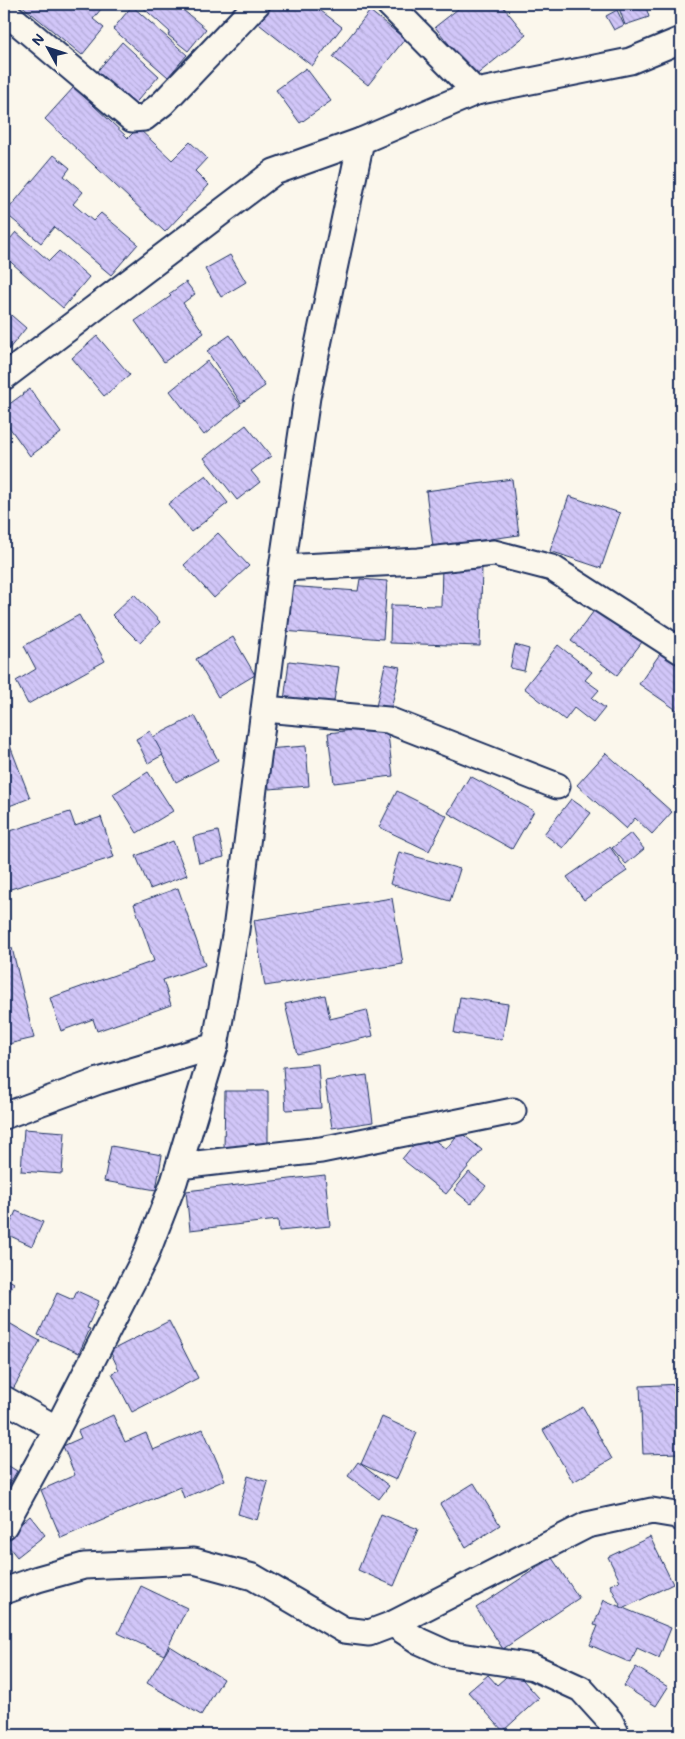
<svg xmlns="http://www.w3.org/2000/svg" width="685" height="1739" font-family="Mali,sans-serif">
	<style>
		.building { fill: url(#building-back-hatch); stroke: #1b2f5e }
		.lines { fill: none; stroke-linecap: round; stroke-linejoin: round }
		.minor-casing { stroke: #1b2f5e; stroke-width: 29 }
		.minor { stroke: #fbf7ec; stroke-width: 25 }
	</style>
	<defs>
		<pattern id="building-back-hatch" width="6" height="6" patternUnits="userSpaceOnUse" patternTransform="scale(1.25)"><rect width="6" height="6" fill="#d1c6f8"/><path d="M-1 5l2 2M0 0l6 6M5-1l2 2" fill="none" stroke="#b3aad7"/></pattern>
	</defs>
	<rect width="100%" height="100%" fill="#fbf7ec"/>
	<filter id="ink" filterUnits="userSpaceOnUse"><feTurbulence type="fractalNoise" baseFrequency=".02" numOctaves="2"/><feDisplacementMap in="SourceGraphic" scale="10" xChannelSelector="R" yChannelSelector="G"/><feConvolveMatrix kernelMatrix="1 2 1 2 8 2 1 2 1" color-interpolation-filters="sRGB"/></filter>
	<g filter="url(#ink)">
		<g class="building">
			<polygon points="20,4 105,4 93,19 104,28 82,55"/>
			<polygon points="139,4 188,4 183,10 206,29 188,51 168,35 170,32"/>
			<polygon points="269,4 312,4 342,27 312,66 255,21"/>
			<polygon points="463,4 501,4 526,35 475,76 435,27 463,5"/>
			<polygon points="632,4 645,4 649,17 625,25 619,8"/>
			<polygon points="132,6 187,55 168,77 113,29"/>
			<polygon points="617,10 624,25 614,30 606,16"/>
			<polygon points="370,11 405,39 368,85 333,57"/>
			<polygon points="122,42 159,76 131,108 94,75"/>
			<polygon points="306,68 331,101 300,123 276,90"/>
			<polygon points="74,87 128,138 138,128 172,160 190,142 207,158 195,171 209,185 165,232 45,119"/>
			<polygon points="54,155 70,168 64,176 83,192 73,204 93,221 101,213 138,244 111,275 54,227 41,243 5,213"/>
			<polygon points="16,232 49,261 59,251 89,277 63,308 4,256 4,246"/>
			<polygon points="230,255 246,282 221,297 205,269"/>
			<polygon points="186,282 195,294 183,303 204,333 164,362 135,321 171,296 169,294"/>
			<polygon points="4,309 26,328 4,355"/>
			<polygon points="230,335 265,386 241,403 207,351"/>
			<polygon points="97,336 130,375 104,396 72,358"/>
			<polygon points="207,361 241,405 204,435 170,391"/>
			<polygon points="30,389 61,433 30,456 4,420 4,408"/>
			<polygon points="246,425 271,456 251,471 260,482 237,500 204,458"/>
			<polygon points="206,475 228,503 191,532 168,504"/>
			<polygon points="512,479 519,535 433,547 426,491"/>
			<polygon points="569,496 620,513 601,568 550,551"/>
			<polygon points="218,533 249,566 214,598 184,565"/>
			<polygon points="442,565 482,566 480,646 390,643 391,605 441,606"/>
			<polygon points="360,579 387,581 383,639 283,631 287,586 358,591"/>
			<polygon points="134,594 160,622 140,643 112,615"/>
			<polygon points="600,603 645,638 617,675 571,641"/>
			<polygon points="79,615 105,661 28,704 16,681 36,669 24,646"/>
			<polygon points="233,637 255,675 218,697 196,659"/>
			<polygon points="515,645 529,649 524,671 510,668"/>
			<polygon points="558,645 592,672 585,680 599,690 592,698 605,708 593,723 574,708 565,720 524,688"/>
			<polygon points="664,648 681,659 681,713 639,684"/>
			<polygon points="289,661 339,667 333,708 284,701"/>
			<polygon points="385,664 400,667 391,710 376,707"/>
			<polygon points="195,716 218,760 176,782 153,737"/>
			<polygon points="387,726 393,776 334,783 328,733"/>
			<polygon points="4,730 30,798 4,808"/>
			<polygon points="150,731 163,755 148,763 136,739"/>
			<polygon points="306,746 309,786 269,789 266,749"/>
			<polygon points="606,753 672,812 652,834 635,818 626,829 577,785"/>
			<polygon points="148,772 173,811 137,833 113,794"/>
			<polygon points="470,776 534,811 512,849 448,813"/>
			<polygon points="397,791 447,816 429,851 379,827"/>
			<polygon points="571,799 591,813 563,848 544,834"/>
			<polygon points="70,812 75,826 101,817 114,857 4,891 4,833"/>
			<polygon points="218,831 224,857 199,863 193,837"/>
			<polygon points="631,833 644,849 626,864 612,848"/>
			<polygon points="173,841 187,875 150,889 136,856"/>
			<polygon points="610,847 627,871 584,900 567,877"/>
			<polygon points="399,852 460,869 450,901 390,884"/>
			<polygon points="178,888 205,965 163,980 171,1005 97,1031 93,1019 61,1031 50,998 154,961 134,904"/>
			<polygon points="392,898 403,964 265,986 254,920"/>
			<polygon points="12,948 34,1038 4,1045 4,950"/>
			<polygon points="325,995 330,1019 367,1010 373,1036 297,1054 285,1004"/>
			<polygon points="460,997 508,1004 502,1040 454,1033"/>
			<polygon points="318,1064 321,1108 286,1110 283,1067"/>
			<polygon points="367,1075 373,1122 332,1128 325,1081"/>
			<polygon points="225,1091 268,1091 268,1149 224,1149"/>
			<polygon points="24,1129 65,1132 62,1174 21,1171"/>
			<polygon points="424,1132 446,1149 460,1132 482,1150 446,1194 402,1159"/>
			<polygon points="111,1146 162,1155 156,1190 104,1181"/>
			<polygon points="469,1172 486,1186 471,1204 454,1190"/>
			<polygon points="325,1175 330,1226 279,1231 278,1220 190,1230 186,1191"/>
			<polygon points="16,1211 43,1222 32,1246 6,1234"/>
			<polygon points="4,1277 14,1283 4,1301"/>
			<polygon points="77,1291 99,1301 87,1328 90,1329 79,1353 38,1335 57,1293 73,1300"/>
			<polygon points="4,1320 40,1341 12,1391 4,1386"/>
			<polygon points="169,1321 198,1378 132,1412 112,1373 119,1370 110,1351"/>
			<polygon points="681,1384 681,1453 643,1454 640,1386"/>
			<polygon points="583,1407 612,1459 573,1482 543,1430"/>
			<polygon points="113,1415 125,1442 146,1433 153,1450 203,1429 225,1480 184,1498 180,1487 61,1538 41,1490 75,1475 63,1446 81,1438 78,1431"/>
			<polygon points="382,1417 417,1433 396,1480 361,1464"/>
			<polygon points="358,1462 389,1486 379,1499 348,1476"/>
			<polygon points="4,1463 17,1471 9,1485 4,1481"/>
			<polygon points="248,1476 268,1482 257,1520 238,1514"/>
			<polygon points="474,1483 500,1525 466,1547 440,1504"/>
			<polygon points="381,1514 418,1529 394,1586 358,1570"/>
			<polygon points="30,1516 45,1535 17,1557 4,1541 4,1538"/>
			<polygon points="650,1537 673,1584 622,1609 610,1585 620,1581 608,1557"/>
			<polygon points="552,1558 579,1598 503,1649 476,1608"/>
			<polygon points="141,1586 187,1608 164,1655 118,1633"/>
			<polygon points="604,1600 671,1628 659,1658 637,1648 631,1663 590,1645 598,1626 594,1625"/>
			<polygon points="170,1646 223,1679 201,1715 147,1683"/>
			<polygon points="636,1667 668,1687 656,1706 624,1686"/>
			<polygon points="514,1670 539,1698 503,1731 468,1692 488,1675 497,1685"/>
		</g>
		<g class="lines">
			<g class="minor-casing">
				<g id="minor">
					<polyline points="389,4 476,92"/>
					<polyline points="4,11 132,119 144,118 163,103 257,4"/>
					<polyline points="4,377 274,172 361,141"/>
					<polyline points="282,568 419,561 494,553 552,568 681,651"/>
					<polyline points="265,709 388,720 557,786"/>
					<polyline points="4,1116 99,1081 215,1046 236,930 282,568 307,397 361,141 476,92 630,61 681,40"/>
					<polyline points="179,1166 321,1150 513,1111"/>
					<polyline points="4,1399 57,1429"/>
					<polyline points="4,1526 57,1429 145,1257 174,1182 215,1046"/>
					<polyline points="4,1591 38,1579 84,1566 194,1561 253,1577 344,1630 369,1633 393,1624 587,1525 652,1511 676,1515 681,1518"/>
					<polyline points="393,1624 419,1641 448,1654 533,1667 581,1689 610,1721 617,1735"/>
				</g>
			</g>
			<use href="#minor" class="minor"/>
		</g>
	</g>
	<rect width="685" height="1739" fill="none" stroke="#fbf7ec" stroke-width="20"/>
	<rect x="10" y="10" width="665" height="1719" fill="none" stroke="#1b2f5e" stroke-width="2" filter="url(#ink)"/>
	<g transform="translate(48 48) rotate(310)" stroke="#fbf7ec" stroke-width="4" paint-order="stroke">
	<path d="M0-4L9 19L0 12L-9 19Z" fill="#1b2f5e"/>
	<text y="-8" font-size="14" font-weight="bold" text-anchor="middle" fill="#1b2f5e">N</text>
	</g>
</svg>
